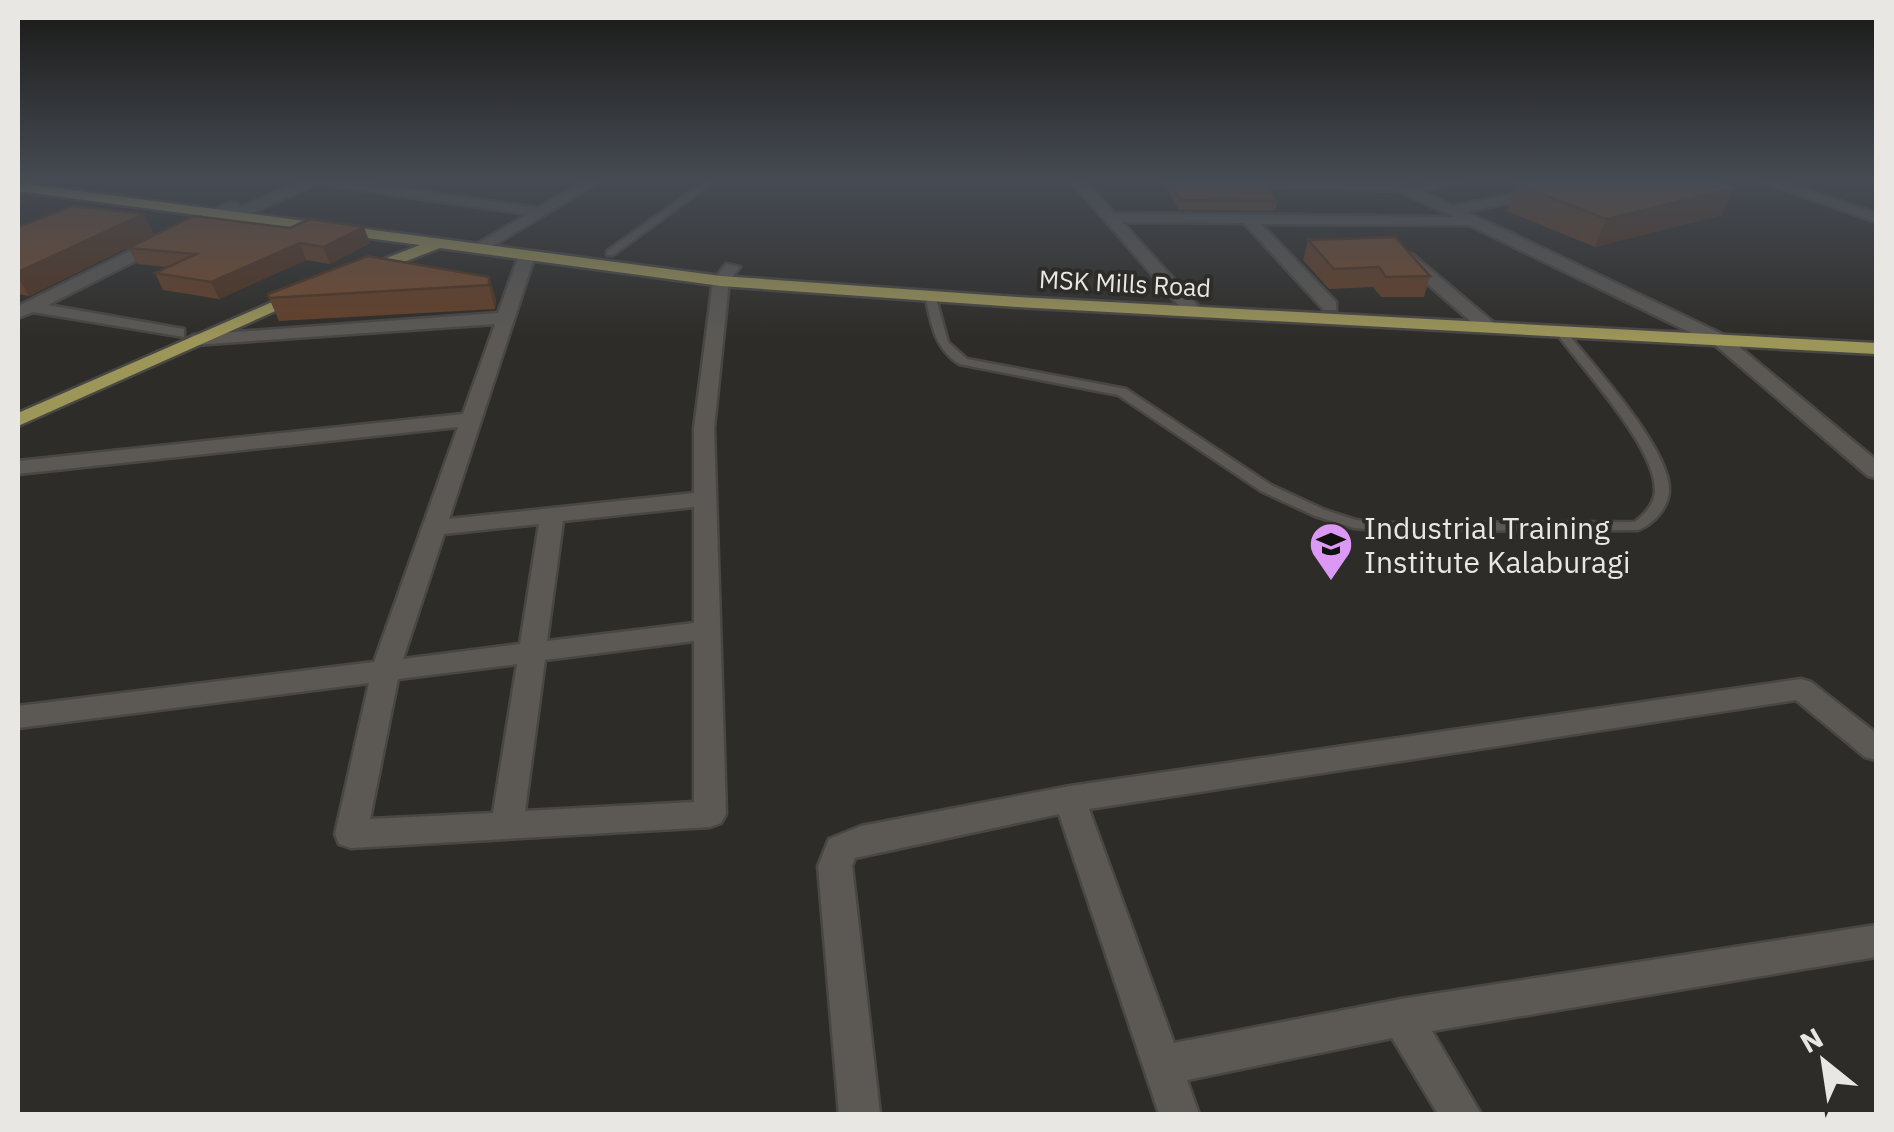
<svg xmlns="http://www.w3.org/2000/svg" width="1894" height="1132" font-family="'IBM Plex Sans',sans-serif">
	<style>
		.lines { fill: none; stroke-linecap: round; stroke-linejoin: round }
		.lane-casing { stroke: #494744; stroke-width: 5 }
		.street-casing { stroke: #494744; stroke-width: 5 }
		.secondary-casing { stroke: #494744; stroke-width: 5 }
		.primary-casing { stroke: #494744; stroke-width: 5 }
		.lane { fill: #5c5955; fill-rule: evenodd }
		.street { fill: #5c5955; fill-rule: evenodd }
		.secondary { fill: #5c5955; fill-rule: evenodd }
		.primary { fill: #9d9659; fill-rule: evenodd }
		.wall { fill: #654028 }
		.shaded-wall { fill: #523421 }
		.building { fill: #754b2f; stroke: #523421; stroke-width: 2.5 }
		.labels { text-anchor: middle; dominant-baseline: central; stroke-width: 8; stroke-linejoin: round; paint-order: stroke }
		.far-street-label { font-size: 25px; fill: #e8e7e4; stroke: #2e2c28 }
		.poi-label { font-size: 30px; fill: #e8e7e4; stroke: #2e2c28; text-anchor: start }
	</style>
	<rect width="100%" height="100%" fill="#2e2c28"/>
	<g class="lines">
		<g class="lane-casing">
			<g id="lane">
				<polygon points="706,181 715,181 613,255 607,255 607,251"/>
				<path d="M930 292 935 295 948 342 967 359 1126 389 1271 485 1325 510 1356 520 1385 523 1635 522C1645 514 1655 504 1655 490 1656 447 1580 366 1555 331L1564 329C1591 363 1669 447 1669 489 1669 507 1654 524 1638 530L1385 531 1354 528 1315 516 1261 491 1118 395 959 364C934 348 931 322 925 295Z"/>
			</g>
		</g>
		<g class="street-casing">
			<g id="street">
				<polygon points="302,181 350,181 540,208 547,212 540,216 317,184 238,219 228,219 226,215 48,305 178,328 184,329 184,337 33,312 18,318 18,306 228,203 238,203 239,208"/>
				<polygon points="1071,181 1086,181 1114,213 1454,217 1398,191 1202,185 1195,181 1399,181 1410,186 1462,181 1422,192 1453,206 1583,181 1612,181 1467,212 1726,336 1876,460 1876,478 1868,476 1714,344 1469,225 1261,224 1336,302 1336,310 1324,310 1244,223 1122,222 1199,307 1199,315 1187,315"/>
				<polygon points="1759,181 1780,181 1876,213 1876,222"/>
				<path d="M527 250 535 255 449 519 694 493V428L713 281 726 264 740 267 729 281 714 428 726 814 721 823 710 827 351 848 339 844 335 834 369 683 18 728V706L374 662 458 427 18 474V461L463 414 495 324 194 345 185 340 194 335 498 313 519 255ZM694 507V623L547 641 563 521ZM539 524 520 644 403 659 444 534ZM694 641V802L525 811 545 660ZM517 664 493 813 370 819 398 679Z"/>
				<polygon points="1400,254 1412,254 1494,323 1494,331 1482,331 1400,260"/>
				<polygon points="1801,679 1811,682 1876,733 1876,760 1865,757 1796,700 1089,809 1174,1043 1401,999 1876,925 1876,957 1432,1031 1481,1114 1438,1114 1392,1038 1187,1080 1199,1114 1159,1114 1059,814 855,858 852,866 880,1114 839,1114 818,866 829,839 861,826 1070,786"/>
			</g>
		</g>
		<g class="secondary-casing">
			<polygon id="secondary" points="584,181 601,181 484,251 470,248"/>
		</g>
		<g class="primary-casing">
			<g id="primary">
				<polygon points="18,183 721,276 1017,297 1876,343 1876,354 1017,307 721,286 440,248 362,278 356,276 356,270 420,245 18,191"/>
				<polygon points="295,292 309,296 18,426 18,413"/>
			</g>
		</g>
		<use href="#lane" class="lane"/>
		<use href="#street" class="street"/>
		<use href="#secondary" class="secondary"/>
		<use href="#primary" class="primary"/>
	</g>
	<g class="wall">
		<polygon points="1165,181 1266,181 1277,201 1275,211 1179,210 1164,184"/>
		<polygon points="1516,184 1722,215 1595,247 1507,211"/>
		<polygon points="144,214 154,235 29,296 18,294 18,227"/>
		<polygon points="290,228 370,243 330,264 306,260 219,299 163,290 155,273 167,267 137,264 128,248"/>
		<polygon points="1308,240 1430,276 1424,297 1381,297 1373,287 1329,289 1303,260"/>
		<polygon points="489,277 496,300 495,309 279,321 269,298"/>
	</g>
	<g class="shaded-wall">
		<polygon points="1734,188 1722,215 1595,247 1606,219"/>
		<polygon points="144,214 154,235 29,296 18,277 18,272"/>
		<polygon points="364,227 370,243 330,264 323,247"/>
		<polygon points="300,243 306,260 219,299 211,282"/>
		<polygon points="489,277 496,300 495,309 489,285"/>
	</g>
	<g class="building">
		<polygon points="1169,181 1266,181 1277,201 1181,200"/>
		<polygon points="1530,181 1713,181 1734,188 1606,219 1516,184"/>
		<polygon points="73,206 144,214 18,272 18,227"/>
		<polygon points="194,216 290,228 310,219 364,227 323,247 300,243 211,282 155,273 196,254 128,248"/>
		<polygon points="1395,237 1430,276 1386,277 1379,267 1334,269 1308,240"/>
		<polygon points="368,256 489,277 489,285 269,298 268,294"/>
	</g>
	<linearGradient id="sky" x2="0" y2="1"><stop stop-color="#191816"/><stop offset="0.53" stop-color="#464b53"/><stop offset="1" stop-color="#464b53" stop-opacity="0"/></linearGradient>
	<rect width="1894" height="340" fill="url(#sky)"/>
	<defs>
		<g id="school-pin" transform="scale(2.25)"><path d="M0 17L-7.5 6A9.5 9.5 0 1 1 7.5 6Z" fill="#db99f5" stroke="#2e2c28"/><path d="M0-5L7-2L0 1L-7-2ZM-4 1L0 2.5L4 1V4Q0 6-4 4Z" fill="#111"/></g>
	</defs>
	<g fill-rule="evenodd">
		<use href="#school-pin" x="1331" y="544"/>
	</g>
	<g class="labels">
		<g class="far-street-label">
			<text transform="translate(1125 283) rotate(3)">MSK Mills Road</text>
		</g>
		<g class="poi-label">
			<text x="1364" y="527">Industrial Training<tspan x="1364" dy="34">Institute Kalaburagi</tspan></text>
		</g>
	</g>
	<rect width="1894" height="1132" fill="none" stroke="#e8e7e4" stroke-width="40"/>
	<g transform="translate(1824 1062) rotate(330)" stroke="#2e2c28" stroke-width="8" paint-order="stroke">
	<path d="M0-8L18 38L0 25L-18 38Z" fill="#e8e7e4"/>
	<text y="-15" font-size="28" font-weight="bold" text-anchor="middle" fill="#e8e7e4">N</text>
	</g>
</svg>
